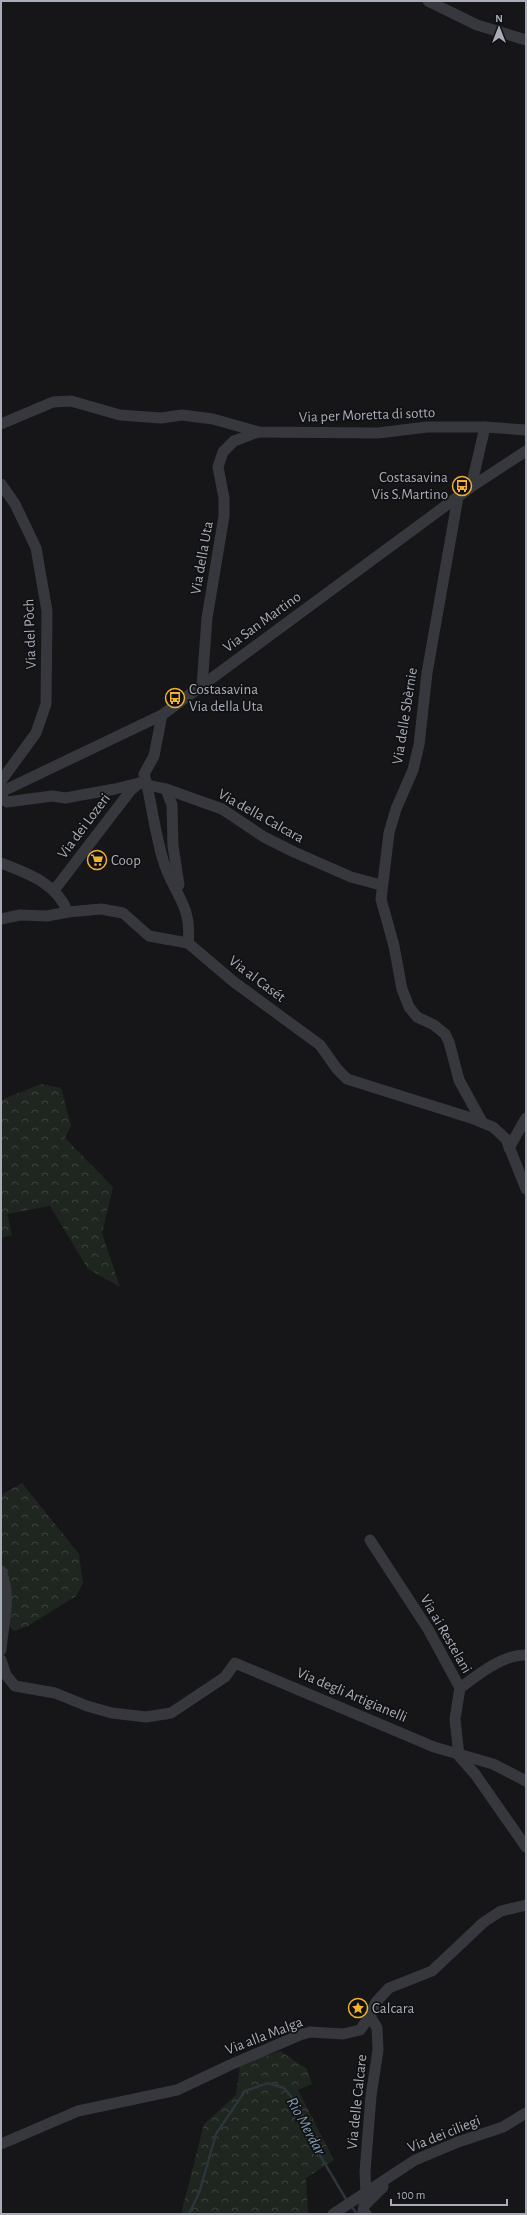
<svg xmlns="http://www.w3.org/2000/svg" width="527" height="2215" font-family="'Alegreya Sans',sans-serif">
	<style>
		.forest { fill: url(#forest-crowns) }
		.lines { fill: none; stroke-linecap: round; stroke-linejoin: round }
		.stream { stroke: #2c353c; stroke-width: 2.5 }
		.minor { stroke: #37383d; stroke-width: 11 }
		.labels { text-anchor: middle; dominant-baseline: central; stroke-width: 3.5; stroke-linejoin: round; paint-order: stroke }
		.street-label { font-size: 15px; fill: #a8adb8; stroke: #111113 }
		.poi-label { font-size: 15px; fill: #a8adb8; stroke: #111113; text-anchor: start }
		.water-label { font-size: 16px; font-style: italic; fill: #7f9bb3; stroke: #111113 }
	</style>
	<defs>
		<pattern id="forest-crowns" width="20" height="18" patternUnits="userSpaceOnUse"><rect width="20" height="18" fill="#1e261f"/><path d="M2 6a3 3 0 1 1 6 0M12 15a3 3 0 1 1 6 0" fill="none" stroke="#3c433d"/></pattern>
	</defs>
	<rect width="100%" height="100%" fill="#161618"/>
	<g class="forest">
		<polygon points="41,1084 61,1088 71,1125 65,1138 113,1187 102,1233 120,1287 88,1269 50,1206 7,1214 12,1235 1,1238 1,1100"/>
		<polygon points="22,1483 79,1554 83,1583 76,1596 28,1626 14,1631 1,1618 1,1495"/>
		<polygon points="280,2051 307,2069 312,2084 298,2090 334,2160 306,2178 308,2214 181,2214 204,2124 236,2095 240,2065"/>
	</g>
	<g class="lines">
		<g class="stream">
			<polyline points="351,2206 357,2214"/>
			<polyline points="189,2214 199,2193 216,2134 245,2091 268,2083 284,2088 298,2105 321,2157 347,2201"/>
		</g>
		<g class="minor">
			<polyline points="428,1 477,25 526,40"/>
			<polyline points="1,424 53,402 71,401 120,415 161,418 182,415 213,419 259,432 378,433 427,427 485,427 526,430"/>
			<polyline points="1,484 15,504 36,548 47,611 46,704 36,733 1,781"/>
			<polyline points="471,487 485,427"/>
			<polyline points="458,497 427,673 419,745 413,770 396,809 389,833 381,899 394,946 402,989 409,1007 417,1017 434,1025 445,1034 449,1042 459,1080 482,1122"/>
			<polyline points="202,686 207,618 224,516 224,498 218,467 223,452 234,441 258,432"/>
			<path d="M162 715 154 756 144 774 147 785C152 809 156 836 163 860 172 892 193 905 188 943"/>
			<polyline points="166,789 172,805 173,846 179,885"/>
			<polyline points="1,792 162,715 471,487 526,451"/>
			<polyline points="1,797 7,802 52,796 65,798 115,789 139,783 166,789 222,809 264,837 294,852 351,877 381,885"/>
			<path d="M1 863C29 874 56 883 68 912"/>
			<polyline points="55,889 131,790 139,783"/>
			<polyline points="1,919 20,915 47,916 68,912 101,909 123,913 149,936 188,943 234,982 320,1045 337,1069 347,1079 471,1118 493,1127 506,1139 526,1189"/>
			<polyline points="509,1148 526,1118"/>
			<polyline points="370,1540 428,1629 460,1688 455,1719 459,1756 475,1774 526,1847"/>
			<path d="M1 1571C12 1596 3 1624 1 1650"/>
			<polyline points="1,1660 6,1675 15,1686 55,1693 87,1706 112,1713 146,1717 171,1713 225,1677 235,1663 434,1747 493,1764 526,1781"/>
			<path d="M460 1688C478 1675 503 1654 526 1655"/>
			<polyline points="1,2144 78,2111 177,2090 230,2065 300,2035 310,2032 343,2034 360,2030 370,2016 376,2002 389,1988 432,1971 484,1922 501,1911 526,1905"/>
			<polyline points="366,2193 365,2172 371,2096 378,2050 377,2028 370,2016"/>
			<polyline points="333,2214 415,2160 458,2142 503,2127 526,2113"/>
			<polyline points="366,2214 363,2211 364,2206 383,2187"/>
		</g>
	</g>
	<defs>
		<g id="bus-ring" transform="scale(1)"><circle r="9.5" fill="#111113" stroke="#f2b134" stroke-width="1.5"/><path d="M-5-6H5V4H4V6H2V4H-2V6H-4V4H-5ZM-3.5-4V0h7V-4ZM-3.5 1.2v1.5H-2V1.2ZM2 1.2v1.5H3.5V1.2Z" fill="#f2b134"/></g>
		<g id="supermarket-ring" transform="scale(1)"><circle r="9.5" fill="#111113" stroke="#f2b134" stroke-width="1.5"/><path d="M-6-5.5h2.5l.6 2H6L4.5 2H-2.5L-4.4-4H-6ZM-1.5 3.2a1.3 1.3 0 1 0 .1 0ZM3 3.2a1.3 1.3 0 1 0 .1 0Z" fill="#f2b134"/></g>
		<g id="sight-ring" transform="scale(1)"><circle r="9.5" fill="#111113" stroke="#f2b134" stroke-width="1.5"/><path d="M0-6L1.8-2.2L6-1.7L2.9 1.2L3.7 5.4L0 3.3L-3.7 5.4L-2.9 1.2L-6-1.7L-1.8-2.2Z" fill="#f2b134"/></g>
	</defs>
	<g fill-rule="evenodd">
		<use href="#bus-ring" x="462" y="486"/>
		<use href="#bus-ring" x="175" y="698"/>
		<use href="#supermarket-ring" x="97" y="860"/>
		<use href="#sight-ring" x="358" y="2008"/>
	</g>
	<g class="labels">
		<g class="street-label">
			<text transform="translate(367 415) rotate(-2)">Via per Moretta di sotto</text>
			<text transform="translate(202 558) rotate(-80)">Via della Uta</text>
			<text transform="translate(262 622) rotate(-36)">Via San Martino</text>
			<text transform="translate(30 634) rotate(-92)">Via del Pòch</text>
			<text transform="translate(405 716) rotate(-81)">Via delle Sbèrnie</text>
			<text transform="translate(261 816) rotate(29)">Via della Calcara</text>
			<text transform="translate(84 826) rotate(-53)">Via dei Lozeri</text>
			<text transform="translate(257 979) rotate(37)">Via al Casét</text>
			<text transform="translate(446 1634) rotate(60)">Via ai Restelani</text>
			<text transform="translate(352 1695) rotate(23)">Via degli Artigianelli</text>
			<text transform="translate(264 2036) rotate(-21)">Via alla Malga</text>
			<text transform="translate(357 2102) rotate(-84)">Via delle Calcare</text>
			<text transform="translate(444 2134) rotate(-22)">Via dei ciliegi</text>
		</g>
		<g class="poi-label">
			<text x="448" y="477" text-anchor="end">Costasavina<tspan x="448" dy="17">Vis S.Martino</tspan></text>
			<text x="189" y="689">Costasavina<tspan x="189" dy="17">Via della Uta</tspan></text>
			<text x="111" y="860">Coop</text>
			<text x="372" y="2008">Calcara</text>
		</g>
		<g class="water-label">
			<text transform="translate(306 2126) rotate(61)">Rio Merdar</text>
		</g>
	</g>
	<rect width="527" height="2215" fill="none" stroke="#a8adb8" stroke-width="4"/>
	<g transform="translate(499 28)" stroke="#111113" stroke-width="3" paint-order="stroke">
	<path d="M0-3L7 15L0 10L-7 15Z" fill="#a8adb8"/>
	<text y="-6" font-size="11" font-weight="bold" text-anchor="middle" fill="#a8adb8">N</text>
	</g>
	<path d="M391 2199v6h116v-6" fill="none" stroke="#a8adb8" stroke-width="2"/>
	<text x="397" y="2199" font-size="12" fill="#a8adb8" stroke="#111113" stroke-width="3" paint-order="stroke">100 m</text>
</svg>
